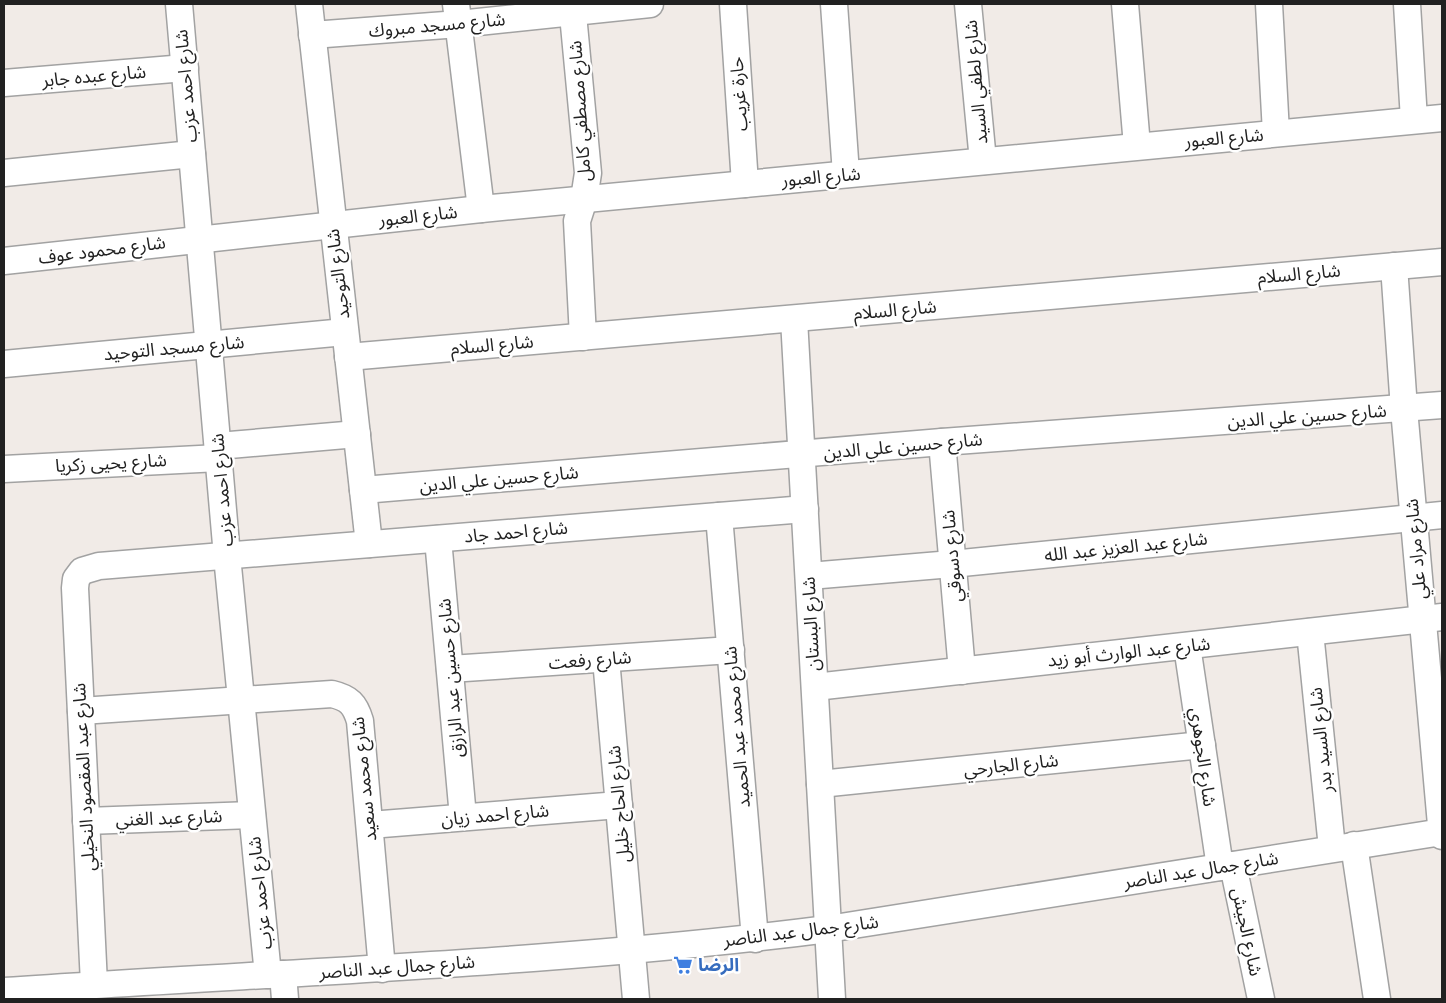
<svg xmlns="http://www.w3.org/2000/svg" width="1446" height="1003" font-family="'Varela Round','Noto Sans Arabic',sans-serif">
	<style>
		.lines { fill: none; stroke-linecap: round; stroke-linejoin: round }
		.minor-casing { stroke: #a2a2a2; stroke-width: 29 }
		.minor { stroke: #fff; stroke-width: 26 }
		.labels { text-anchor: middle; dominant-baseline: central; stroke-width: 5; stroke-linejoin: round; paint-order: stroke }
		.street-label { font-size: 18px; fill: #212121; stroke: #fff }
		.shop-label { font-size: 18px; font-weight: bold; fill: #366cbe; stroke: #fff; text-anchor: start }
	</style>
	<rect width="100%" height="100%" fill="#f1ebe7"/>
	<g class="lines">
		<g class="minor-casing">
			<g id="minor">
				<polyline points="179,4 227,556 268,975"/>
				<polyline points="309,4 369,544"/>
				<polyline points="456,4 481,209"/>
				<polyline points="572,4 588,173 584,199 577,221 583,337"/>
				<polyline points="733,4 745,184"/>
				<polyline points="834,4 846,174"/>
				<polyline points="968,4 983,161"/>
				<polyline points="1125,4 1137,146"/>
				<polyline points="1269,4 1276,133"/>
				<polyline points="1407,4 1414,120"/>
				<polyline points="312,35 459,24 650,4"/>
				<polyline points="4,83 185,68"/>
				<polyline points="4,173 192,154"/>
				<polyline points="4,261 481,209 1442,118"/>
				<polyline points="1394,266 1404,409 1442,836"/>
				<polyline points="794,319 832,999"/>
				<polyline points="348,357 1442,262"/>
				<polyline points="4,364 345,332"/>
				<polyline points="942,442 962,671"/>
				<polyline points="218,446 357,434"/>
				<polyline points="4,469 219,458"/>
				<polyline points="363,490 942,442 1442,405"/>
				<polyline points="719,516 755,939"/>
				<polyline points="438,539 463,817"/>
				<polyline points="809,576 952,564 1442,515"/>
				<polyline points="1310,632 1332,848"/>
				<polyline points="1187,646 1220,867"/>
				<polyline points="606,659 636,999"/>
				<polyline points="450,669 731,650"/>
				<polyline points="815,687 1442,617"/>
				<path d="M81 711 332 694C349 698 355 704 360 721L382 969"/>
				<polyline points="820,784 1202,745"/>
				<polyline points="86,821 252,815"/>
				<polyline points="370,825 619,805"/>
				<polyline points="1354,845 1377,999"/>
				<polyline points="1233,865 1261,999"/>
				<polyline points="283,974 285,999"/>
				<polyline points="94,984 75,588 76,579 82,571 99,566 805,509"/>
				<path d="M4 991C279 972 555 964 828 929L1442 832"/>
			</g>
		</g>
		<use href="#minor" class="minor"/>
	</g>
	<defs>
		<g id="supermarket-bare" transform="scale(1.5)"><path d="M-6-5.5h2.5l.6 2H6L4.5 2H-2.5L-4.4-4H-6ZM-1.5 3.2a1.3 1.3 0 1 0 .1 0ZM3 3.2a1.3 1.3 0 1 0 .1 0Z" fill="#3f7fe0" stroke="#fff" stroke-width="2.5" paint-order="stroke"/></g>
	</defs>
	<g fill-rule="evenodd">
		<use href="#supermarket-bare" x="683" y="965"/>
	</g>
	<g class="labels">
		<g class="street-label">
			<text transform="translate(437 25) rotate(-5)">شارع مسجد مبروك</text>
			<text transform="translate(94 76) rotate(-5)">شارع عبده جابر</text>
			<text transform="translate(976 82) rotate(-95)">شارع لطفي السيد</text>
			<text transform="translate(186 86) rotate(-95)">شارع احمد عزب</text>
			<text transform="translate(739 94) rotate(-94)">حارة غريب</text>
			<text transform="translate(580 111) rotate(-94)">شارع مصطفي كامل</text>
			<text transform="translate(1224 138) rotate(-5)">شارع العبور</text>
			<text transform="translate(821 177) rotate(-5)">شارع العبور</text>
			<text transform="translate(418 216) rotate(-6)">شارع العبور</text>
			<text transform="translate(102 250) rotate(-7)">شارع محمود عوف</text>
			<text transform="translate(338 274) rotate(-97)">شارع التوحيد</text>
			<text transform="translate(1299 274) rotate(-5)">شارع السلام</text>
			<text transform="translate(895 310) rotate(-5)">شارع السلام</text>
			<text transform="translate(492 345) rotate(-5)">شارع السلام</text>
			<text transform="translate(174 348) rotate(-5)">شارع مسجد التوحيد</text>
			<text transform="translate(1307 416) rotate(-4)">شارع حسين علي الدين</text>
			<text transform="translate(903 446) rotate(-5)">شارع حسين علي الدين</text>
			<text transform="translate(111 463) rotate(-3)">شارع يحيى زكريا</text>
			<text transform="translate(499 479) rotate(-5)">شارع حسين علي الدين</text>
			<text transform="translate(222 490) rotate(-95)">شارع احمد عزب</text>
			<text transform="translate(516 532) rotate(-5)">شارع احمد جاد</text>
			<text transform="translate(1126 547) rotate(-6)">شارع عبد العزيز عبد الله</text>
			<text transform="translate(1416 549) rotate(-95)">شارع مراد علي</text>
			<text transform="translate(952 556) rotate(-95)">شارع دسوقي</text>
			<text transform="translate(811 624) rotate(-93)">شارع البستان</text>
			<text transform="translate(1129 652) rotate(-6)">شارع عبد الوارث أبو زيد</text>
			<text transform="translate(590 660) rotate(-4)">شارع رفعت</text>
			<text transform="translate(451 678) rotate(-95)">شارع حسين عبد الرازق</text>
			<text transform="translate(737 727) rotate(-95)">شارع محمد عبد الحميد</text>
			<text transform="translate(1321 740) rotate(-96)">شارع السيد بدر</text>
			<text transform="translate(1203 757) rotate(82)">شارع الجوهري</text>
			<text transform="translate(1011 765) rotate(-6)">شارع الجارحي</text>
			<text transform="translate(84 777) rotate(-93)">شارع عبد المقصود النخيلي</text>
			<text transform="translate(364 779) rotate(-96)">شارع محمد سعيد</text>
			<text transform="translate(619 804) rotate(-95)">شارع الحاج خليل</text>
			<text transform="translate(495 815) rotate(-5)">شارع احمد زيان</text>
			<text transform="translate(169 818) rotate(-2)">شارع عبد الغني</text>
			<text transform="translate(1201 870) rotate(-9)">شارع جمال عبد الناصر</text>
			<text transform="translate(260 893) rotate(-96)">شارع احمد عزب</text>
			<text transform="translate(801 931) rotate(-7)">شارع جمال عبد الناصر</text>
			<text transform="translate(1247 932) rotate(78)">شارع الجيش</text>
			<text transform="translate(397 967) rotate(-4)">شارع جمال عبد الناصر</text>
		</g>
		<g class="shop-label">
			<text x="698" y="965">الرضا</text>
		</g>
	</g>
	<rect width="1446" height="1003" fill="none" stroke="#212121" stroke-width="10"/>
</svg>
